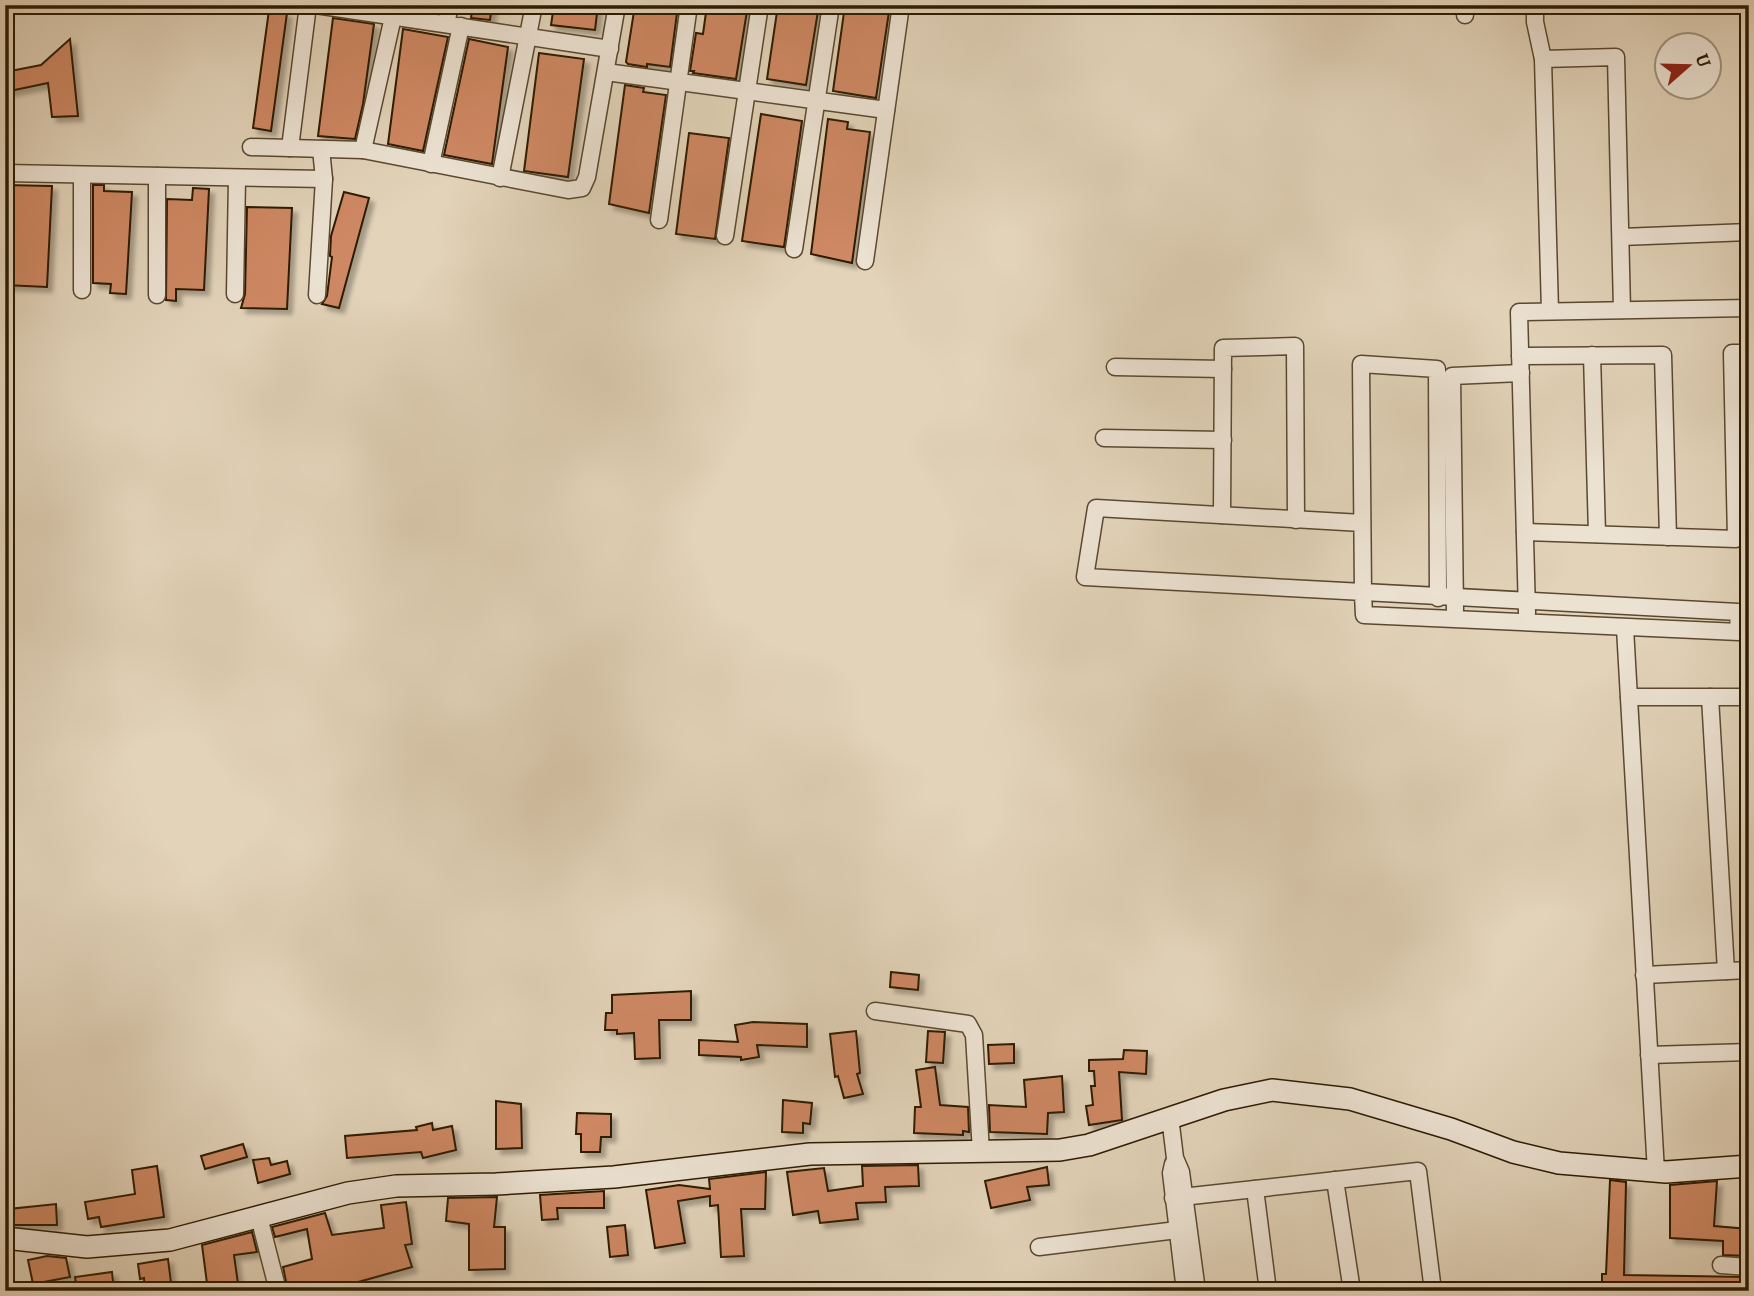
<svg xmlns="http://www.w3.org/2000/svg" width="1754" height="1296" font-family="Alegreya,serif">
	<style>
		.building { fill: #ce8864; stroke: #2d1b02; stroke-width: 2; filter: url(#shadow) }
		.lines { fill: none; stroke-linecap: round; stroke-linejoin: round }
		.street-casing { stroke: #5a4930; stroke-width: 19 }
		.secondary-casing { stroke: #2d1b02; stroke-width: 24 }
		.street { stroke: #ece2d2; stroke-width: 16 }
		.secondary { stroke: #ece2d2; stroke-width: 21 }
	</style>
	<defs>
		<filter id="shadow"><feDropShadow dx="5" dy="5" stdDeviation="2" flood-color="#0004"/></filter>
	</defs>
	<rect width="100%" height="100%" fill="#e2d3b9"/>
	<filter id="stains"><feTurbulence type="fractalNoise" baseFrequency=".00286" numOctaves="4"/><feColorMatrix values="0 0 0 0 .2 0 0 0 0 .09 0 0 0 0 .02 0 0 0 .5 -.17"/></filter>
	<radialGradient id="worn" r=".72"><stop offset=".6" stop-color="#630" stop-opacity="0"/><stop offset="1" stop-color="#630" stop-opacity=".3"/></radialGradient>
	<g class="building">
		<polygon points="407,5 437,5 436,12 407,8"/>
		<polygon points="473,5 492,5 490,20 471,18"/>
		<polygon points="554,5 598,5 595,30 551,25"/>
		<polygon points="635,5 678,5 670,67 647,64 647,67 628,64 626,62"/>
		<polygon points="707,5 748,5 736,79 693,73 694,71 690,71 696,33 703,34"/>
		<polygon points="778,5 819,5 806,85 767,79"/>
		<polygon points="845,5 890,5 876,98 833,91"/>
		<polygon points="269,10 287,13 271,131 253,128"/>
		<polygon points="333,18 374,24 363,104 355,139 318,136"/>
		<polygon points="403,29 448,37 423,151 388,144"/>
		<polygon points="70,39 78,116 52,117 48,83 5,92 5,72 41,65"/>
		<polygon points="469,39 508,47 492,164 444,155"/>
		<polygon points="539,53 584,59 568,177 524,171"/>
		<polygon points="625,85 644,88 643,92 666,95 649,213 609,204"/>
		<polygon points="761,114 802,121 784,247 742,241"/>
		<polygon points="828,119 848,122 847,129 870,132 852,263 811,254"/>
		<polygon points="689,133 729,138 715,239 676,234"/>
		<polygon points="5,185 52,186 47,287 5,285"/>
		<polygon points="93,185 104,185 104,191 132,192 126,294 110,293 111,284 93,283"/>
		<polygon points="193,188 209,189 204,290 176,289 176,301 166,300 167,199 192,200"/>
		<polygon points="344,192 369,198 339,308 322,304 327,296 332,257 330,256 331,236"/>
		<polygon points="247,207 292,208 287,309 241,308 245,294"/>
		<polygon points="891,972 919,975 918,990 890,987"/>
		<polygon points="691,991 691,1020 659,1020 660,1058 635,1059 634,1033 617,1034 617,1030 605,1030 606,1013 612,1013 612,995"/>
		<polygon points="753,1022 807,1024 807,1047 757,1045 759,1057 741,1060 741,1057 699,1055 699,1040 738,1042 735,1025"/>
		<polygon points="856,1031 860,1073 857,1074 863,1094 844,1098 838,1076 835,1077 830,1034"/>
		<polygon points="928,1031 945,1032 943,1063 926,1062"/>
		<polygon points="1014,1044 1014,1063 989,1064 988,1045"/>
		<polygon points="1124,1050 1147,1051 1146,1074 1119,1072 1122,1120 1089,1125 1086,1106 1093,1105 1091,1086 1095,1086 1094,1071 1089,1071 1089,1060 1123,1059"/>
		<polygon points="935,1067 940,1105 968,1107 969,1132 963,1131 963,1135 914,1133 915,1107 921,1107 916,1070"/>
		<polygon points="1062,1076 1064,1112 1048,1113 1047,1134 990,1132 989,1105 1026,1107 1024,1080"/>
		<polygon points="783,1100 812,1103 810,1124 803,1123 803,1133 782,1132"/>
		<polygon points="496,1101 521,1104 522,1148 496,1149"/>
		<polygon points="577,1113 611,1114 611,1137 601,1137 600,1152 581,1152 581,1134 576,1134"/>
		<polygon points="432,1123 433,1130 452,1126 456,1150 423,1158 421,1152 347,1158 345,1136 417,1130 416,1127"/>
		<polygon points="243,1144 247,1157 205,1169 201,1156"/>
		<polygon points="269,1158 271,1165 287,1161 290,1174 258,1183 253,1160"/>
		<polygon points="918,1165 919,1186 885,1187 886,1202 856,1203 858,1219 820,1223 818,1211 793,1215 787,1172 824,1168 828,1191 863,1186 862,1166"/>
		<polygon points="157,1166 164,1217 101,1227 99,1217 88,1219 85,1202 135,1194 132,1170"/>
		<polygon points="1047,1167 1049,1185 1027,1187 1030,1200 991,1208 985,1181"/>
		<polygon points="766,1172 765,1209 741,1209 744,1256 721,1257 718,1205 710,1206 710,1196 678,1201 685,1243 655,1248 646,1190 679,1185 710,1189 709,1179"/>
		<polygon points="1610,1180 1626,1182 1624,1275 1749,1277 1749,1291 1602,1291 1602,1274 1606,1274"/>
		<polygon points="1717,1181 1714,1226 1749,1229 1749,1256 1723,1255 1723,1241 1670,1238 1670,1185"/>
		<polygon points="604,1191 604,1208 557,1208 558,1219 542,1220 540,1195"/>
		<polygon points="497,1197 494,1227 505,1227 505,1269 469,1270 469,1224 446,1221 448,1198"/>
		<polygon points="406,1202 412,1244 405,1245 412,1267 351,1284 352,1287 339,1291 288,1291 283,1267 312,1259 307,1229 275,1237 272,1227 325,1213 332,1235 384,1228 381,1205"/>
		<polygon points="56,1204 57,1225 10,1225 9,1209"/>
		<polygon points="625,1225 628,1255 610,1257 607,1227"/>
		<polygon points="252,1232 257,1252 234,1255 239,1291 208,1291 202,1245"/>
		<polygon points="47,1256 66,1258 70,1277 33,1284 28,1260"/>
		<polygon points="168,1259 172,1291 145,1291 144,1278 140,1279 138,1264"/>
		<polygon points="112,1272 114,1291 77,1291 75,1277"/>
	</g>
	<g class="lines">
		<g class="street-casing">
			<g id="street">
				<polyline points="316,5 610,49"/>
				<polyline points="1465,5 1465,15"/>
				<polyline points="1535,5 1535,22 1543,59 1550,311"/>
				<polyline points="446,24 450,5"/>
				<polyline points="1543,59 1616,57 1622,310"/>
				<polyline points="606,72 886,110"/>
				<polyline points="251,147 363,150 568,190 582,188 587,177 617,5"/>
				<polyline points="290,148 308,5"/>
				<polyline points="363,150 393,17"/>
				<polyline points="431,164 461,26"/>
				<polyline points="5,173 324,179"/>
				<polyline points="82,175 82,290"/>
				<polyline points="500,178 534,5"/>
				<polyline points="659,220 689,5"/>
				<polyline points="725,236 760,5"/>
				<polyline points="1621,237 1749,232"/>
				<polyline points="794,249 831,5"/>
				<polyline points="865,261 901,5"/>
				<polyline points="235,294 237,178"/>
				<polyline points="157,295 157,176"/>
				<polyline points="317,295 324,179 321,149"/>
				<polyline points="1592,355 1597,534"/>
				<polyline points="1520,356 1663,355 1668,537"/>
				<polyline points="1115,367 1223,369"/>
				<polyline points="1104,438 1223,440"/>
				<polyline points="1222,515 1223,348 1295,346 1296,520"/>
				<path d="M1362 523 1096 508 1085 577C1303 590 1521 602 1738 612L1739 632 1364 615 1363 594 1361 364 1437 369 1438 598"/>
				<polyline points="1525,532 1736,539 1732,353 1749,353"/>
				<polyline points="1455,610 1452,376 1521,373"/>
				<polyline points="1527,613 1519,312 1749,308"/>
				<polyline points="1625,628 1656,1172"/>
				<polyline points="1629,697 1741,697"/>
				<polyline points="1710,697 1726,971"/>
				<polyline points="1644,975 1749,970"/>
				<polyline points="875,1011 968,1024 974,1035 981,1152"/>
				<polyline points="1649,1055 1749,1052"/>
				<polyline points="1170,1117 1175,1158 1181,1172 1197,1291"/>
				<polyline points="1173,1164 1171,1173 1185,1291"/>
				<polyline points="1335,1180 1352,1291"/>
				<polyline points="1255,1189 1268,1291"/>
				<polyline points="1173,1198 1418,1171 1433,1291"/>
				<polyline points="259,1217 278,1291"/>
				<polyline points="1039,1247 1177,1230"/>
				<polyline points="1721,1265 1749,1267"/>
			</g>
		</g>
		<g class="secondary-casing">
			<polyline id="secondary" points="5,1238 87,1247 170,1240 348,1193 396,1186 496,1184 614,1177 810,1154 1060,1150 1089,1145 1224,1100 1272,1090 1350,1099 1451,1129 1513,1152 1559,1163 1666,1172 1749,1166"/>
		</g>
		<use href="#street" class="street"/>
		<use href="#secondary" class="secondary"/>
	</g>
	<rect width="1754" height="1296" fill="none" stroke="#e2d3b9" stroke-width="28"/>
	<rect x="7" y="7" width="1740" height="1282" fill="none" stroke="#2d1b02" stroke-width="3.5"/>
	<rect x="14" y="14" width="1726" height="1268" fill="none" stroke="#2d1b02" stroke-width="2"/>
	<g transform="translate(1688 66) rotate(70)"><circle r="33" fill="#ece2d2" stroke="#a0927f" stroke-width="2"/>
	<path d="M0-5L12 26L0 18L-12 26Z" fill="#8f2418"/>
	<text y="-10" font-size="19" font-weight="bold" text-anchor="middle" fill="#2d1b02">U</text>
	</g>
	<rect width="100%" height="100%" filter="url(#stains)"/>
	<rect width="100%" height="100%" fill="url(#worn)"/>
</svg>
